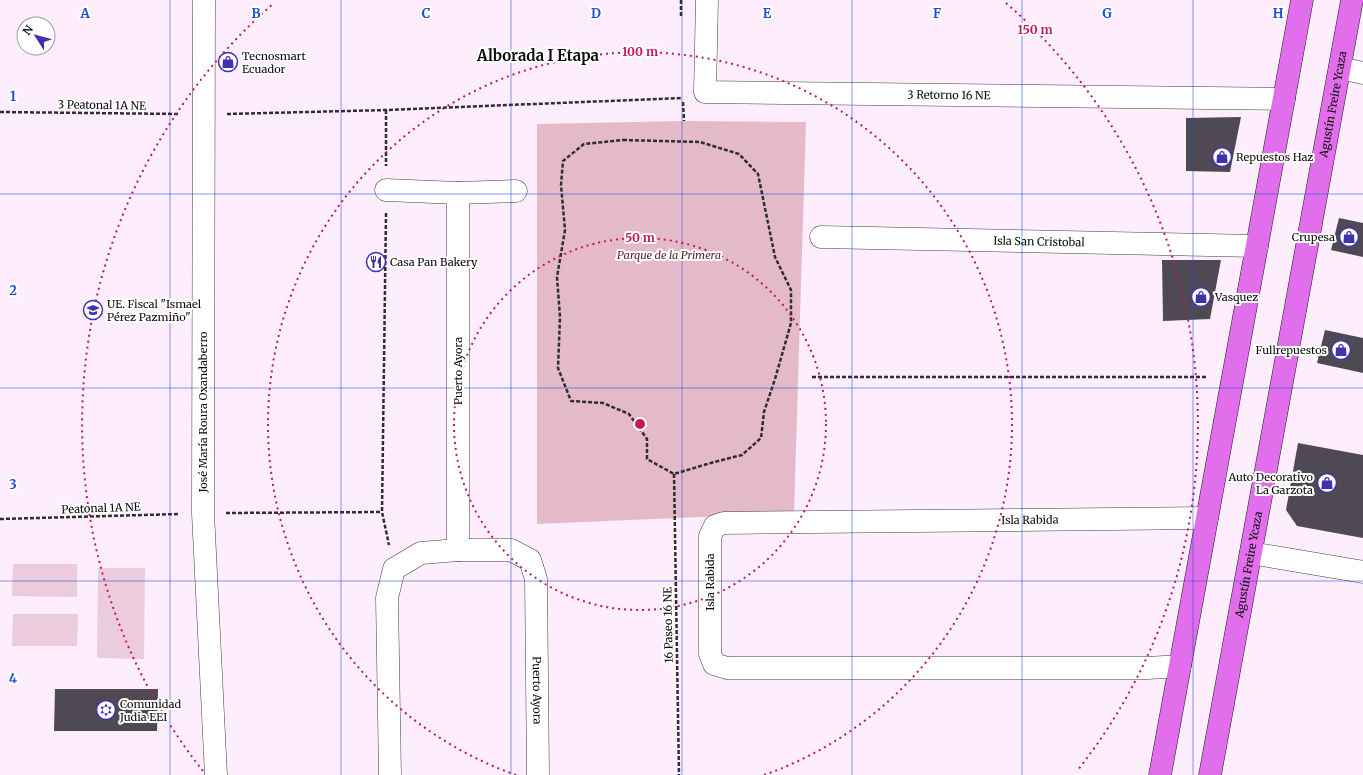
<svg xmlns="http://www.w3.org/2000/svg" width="1363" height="775" font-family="Merriweather,serif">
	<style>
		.green { fill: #e4bac9 }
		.pitch { fill: #eccbdb }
		.building { fill: #4f4953 }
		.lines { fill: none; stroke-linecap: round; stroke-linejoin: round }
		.minor-casing { stroke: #3f3f3f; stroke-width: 23 }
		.major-casing { stroke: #1d1d1d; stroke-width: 23 }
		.path { stroke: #2e2e2e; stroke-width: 2.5; stroke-dasharray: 4 2; stroke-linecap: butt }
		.minor { stroke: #fff; stroke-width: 22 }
		.major { stroke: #e16eeb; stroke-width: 22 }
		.grid { fill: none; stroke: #1d4ed8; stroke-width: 1; stroke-opacity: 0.55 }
		.ring { fill: none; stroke: #c2185b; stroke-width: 2; stroke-dasharray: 2 4 }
		.labels { text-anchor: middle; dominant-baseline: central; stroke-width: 4; stroke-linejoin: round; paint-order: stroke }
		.poi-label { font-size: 11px; fill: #0c0c0c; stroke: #fff; text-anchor: start }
		.street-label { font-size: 11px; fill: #0c0c0c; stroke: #fff }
		.park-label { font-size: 11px; font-style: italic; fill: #5d2326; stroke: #fff }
		.district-label { font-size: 15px; font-weight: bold; fill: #0c0c0c; stroke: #fff }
		.grid-label { font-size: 13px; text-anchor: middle; font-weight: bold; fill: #1d4ed8; stroke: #fff; stroke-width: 4; stroke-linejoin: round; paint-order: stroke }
		.centre { fill: #c2185b; stroke: #fff; stroke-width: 2 }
		.ring-label { font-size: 12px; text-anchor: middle; font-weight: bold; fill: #c2185b; stroke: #fff; stroke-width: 4; stroke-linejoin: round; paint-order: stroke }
	</style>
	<rect width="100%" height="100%" fill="#fdedfd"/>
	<polygon class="green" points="684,121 806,122 794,513 537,524 537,124"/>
	<g class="pitch">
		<polygon points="13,564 77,564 77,597 12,596"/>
		<polygon points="98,568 145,568 144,659 97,658"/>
		<polygon points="13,614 78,614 77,646 12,646"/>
	</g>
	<g class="building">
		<polygon points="1241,117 1230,172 1186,171 1186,118"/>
		<polygon points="1339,218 1363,223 1363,257 1331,250"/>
		<polygon points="1162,260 1221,260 1210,319 1163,321"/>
		<polygon points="1325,330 1363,338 1363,373 1317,363"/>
		<polygon points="1298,443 1363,455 1363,538 1297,526 1286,510"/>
		<polygon points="55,689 158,689 157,731 54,731"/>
	</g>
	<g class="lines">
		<g class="minor-casing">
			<g id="minor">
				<polyline points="204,0 203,513 216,775"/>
				<path id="s1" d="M707 0 705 92 1284 99"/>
				<polyline points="1340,68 1363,73"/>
				<polyline points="386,190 458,193 516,191"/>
				<polyline points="458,193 458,550"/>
				<path id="s2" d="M821 237 1257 246"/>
				<polyline points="1251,553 1363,572"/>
				<path id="s3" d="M1180 666 1148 668H727L714 664 710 654V536L715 526 724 523 1207 518"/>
				<path id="s4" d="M390 775 387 598 394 569 421 553 458 550H511L530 560 536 579 538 775"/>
			</g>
		</g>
		<g class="major-casing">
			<g id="major">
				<polyline points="1160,775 1302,0"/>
				<path id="s5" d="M1210 775 1352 0"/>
			</g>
		</g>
		<g class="path">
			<polyline points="681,0 681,17"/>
			<polyline points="683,102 684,121"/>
			<polyline points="386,110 386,166"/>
			<polyline points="0,112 180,114"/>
			<polyline points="227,114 386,110 682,98"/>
			<polygon points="623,140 700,142 739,154 758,174 775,257 791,290 791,323 775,379 764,412 761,438 742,455 714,462 674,474 647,459 647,439 629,414 603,403 571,401 558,368 560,317 557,277 565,230 561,185 563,161 584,144"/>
			<polyline points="386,213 382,512 389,545"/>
			<polyline points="812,377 1208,377"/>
			<polyline points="674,474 679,775"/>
			<polyline points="226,513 382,512"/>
			<polyline points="0,519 179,514"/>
		</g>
		<use href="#minor" class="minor"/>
		<use href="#major" class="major"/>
	</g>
	<path class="grid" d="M170 0V775M341 0V775M511 0V775M682 0V775M852 0V775M1022 0V775M1193 0V775M0 194H1363M0 388H1363M0 581H1363"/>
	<g class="ring">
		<circle cx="640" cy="424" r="186"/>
		<path d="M516 775A372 372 0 1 1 764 775"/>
		<path d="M203 771A558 558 0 0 1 274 3M1006 3A558 558 0 0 1 1077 771"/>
	</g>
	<defs>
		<g id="shop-ring" transform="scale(1)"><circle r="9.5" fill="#fff" stroke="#3f32ae" stroke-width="1.5"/><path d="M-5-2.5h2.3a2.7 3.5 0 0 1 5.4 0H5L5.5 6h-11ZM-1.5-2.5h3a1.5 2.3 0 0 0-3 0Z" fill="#3f32ae"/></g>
		<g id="restaurant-ring" transform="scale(1)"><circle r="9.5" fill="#fff" stroke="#3f32ae" stroke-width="1.5"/><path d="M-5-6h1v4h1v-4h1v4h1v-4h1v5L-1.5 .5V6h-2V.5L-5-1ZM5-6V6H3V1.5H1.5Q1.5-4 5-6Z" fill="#3f32ae"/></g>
		<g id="school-ring" transform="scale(1)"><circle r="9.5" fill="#fff" stroke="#3f32ae" stroke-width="1.5"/><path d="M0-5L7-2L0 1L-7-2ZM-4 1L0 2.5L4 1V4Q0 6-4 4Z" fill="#3f32ae"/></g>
		<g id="synagogue-ring" transform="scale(1)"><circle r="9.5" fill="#fff" stroke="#3f32ae" stroke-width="1.5"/><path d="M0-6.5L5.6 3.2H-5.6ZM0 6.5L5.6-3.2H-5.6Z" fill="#3f32ae"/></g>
	</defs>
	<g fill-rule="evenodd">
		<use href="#shop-ring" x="228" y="62"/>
		<use href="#shop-ring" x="1222" y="157"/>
		<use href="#shop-ring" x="1349" y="237"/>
		<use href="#restaurant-ring" x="376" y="262"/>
		<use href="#shop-ring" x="1201" y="297"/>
		<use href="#school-ring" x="93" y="310"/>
		<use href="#shop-ring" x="1341" y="350"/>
		<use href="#shop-ring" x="1327" y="483"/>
		<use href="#synagogue-ring" x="106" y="710"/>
	</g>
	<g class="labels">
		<g class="poi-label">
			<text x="242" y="56">Tecnosmart<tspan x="242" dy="13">Ecuador</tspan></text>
			<text x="1236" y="157">Repuestos Haz</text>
			<text x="1335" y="237" text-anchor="end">Crupesa</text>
			<text x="390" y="262">Casa Pan Bakery</text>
			<text x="1215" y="297">Vasquez</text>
			<text x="107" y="304">UE. Fiscal "Ismael<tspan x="107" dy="13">Pérez Pazmiño"</tspan></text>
			<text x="1327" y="350" text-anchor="end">Fullrepuestos</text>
			<text x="1313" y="477" text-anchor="end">Auto Decorativo<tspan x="1313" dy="13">La Garzota</tspan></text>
			<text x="120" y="704">Comunidad<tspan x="120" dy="13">Judia EEI</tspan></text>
		</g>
		<g class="street-label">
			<text stroke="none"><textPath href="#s1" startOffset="336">3 Retorno 16 NE</textPath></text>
			<text stroke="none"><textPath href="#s5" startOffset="682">Agustín Freire Ycaza</textPath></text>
			<text transform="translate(102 105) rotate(1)">3 Peatonal 1A NE</text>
			<text stroke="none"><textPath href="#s2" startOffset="218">Isla San Cristobal</textPath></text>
			<text transform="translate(458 371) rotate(-90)">Puerto Ayora</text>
			<text transform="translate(203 412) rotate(-90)">José María Roura Oxandaberro</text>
			<text transform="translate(101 508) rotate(-2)">Peatonal 1A NE</text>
			<text stroke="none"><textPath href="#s3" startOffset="922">Isla Rabida</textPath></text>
			<text stroke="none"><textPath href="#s5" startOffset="214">Agustín Freire Ycaza</textPath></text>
			<text transform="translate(710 582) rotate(-90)">Isla Rabida</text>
			<text transform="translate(668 625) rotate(-91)">16 Paseo 16 NE</text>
			<text stroke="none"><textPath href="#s4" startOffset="481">Puerto Ayora</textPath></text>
		</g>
		<g class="park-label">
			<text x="669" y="255">Parque de la Primera</text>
		</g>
		<g class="district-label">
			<text x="538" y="55">Alborada I Etapa</text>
		</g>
	</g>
	<g class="grid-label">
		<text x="85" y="18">A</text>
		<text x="256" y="18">B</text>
		<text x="426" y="18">C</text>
		<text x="596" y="18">D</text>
		<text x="767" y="18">E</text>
		<text x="937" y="18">F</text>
		<text x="1107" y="18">G</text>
		<text x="1278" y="18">H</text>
		<text x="13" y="101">1</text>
		<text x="13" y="295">2</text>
		<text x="13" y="489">3</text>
		<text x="13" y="683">4</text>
	</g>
	<circle cx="640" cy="424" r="6" class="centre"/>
	<g class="ring-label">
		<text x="1035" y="34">150 m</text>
		<text x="640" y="56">100 m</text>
		<text x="640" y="242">50 m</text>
	</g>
	<g transform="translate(36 36) rotate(306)"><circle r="19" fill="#ffffff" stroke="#9e9e9e"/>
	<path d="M0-3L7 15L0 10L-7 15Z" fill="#3f32ae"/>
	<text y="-6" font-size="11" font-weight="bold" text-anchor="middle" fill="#0c0c0c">N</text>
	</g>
</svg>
